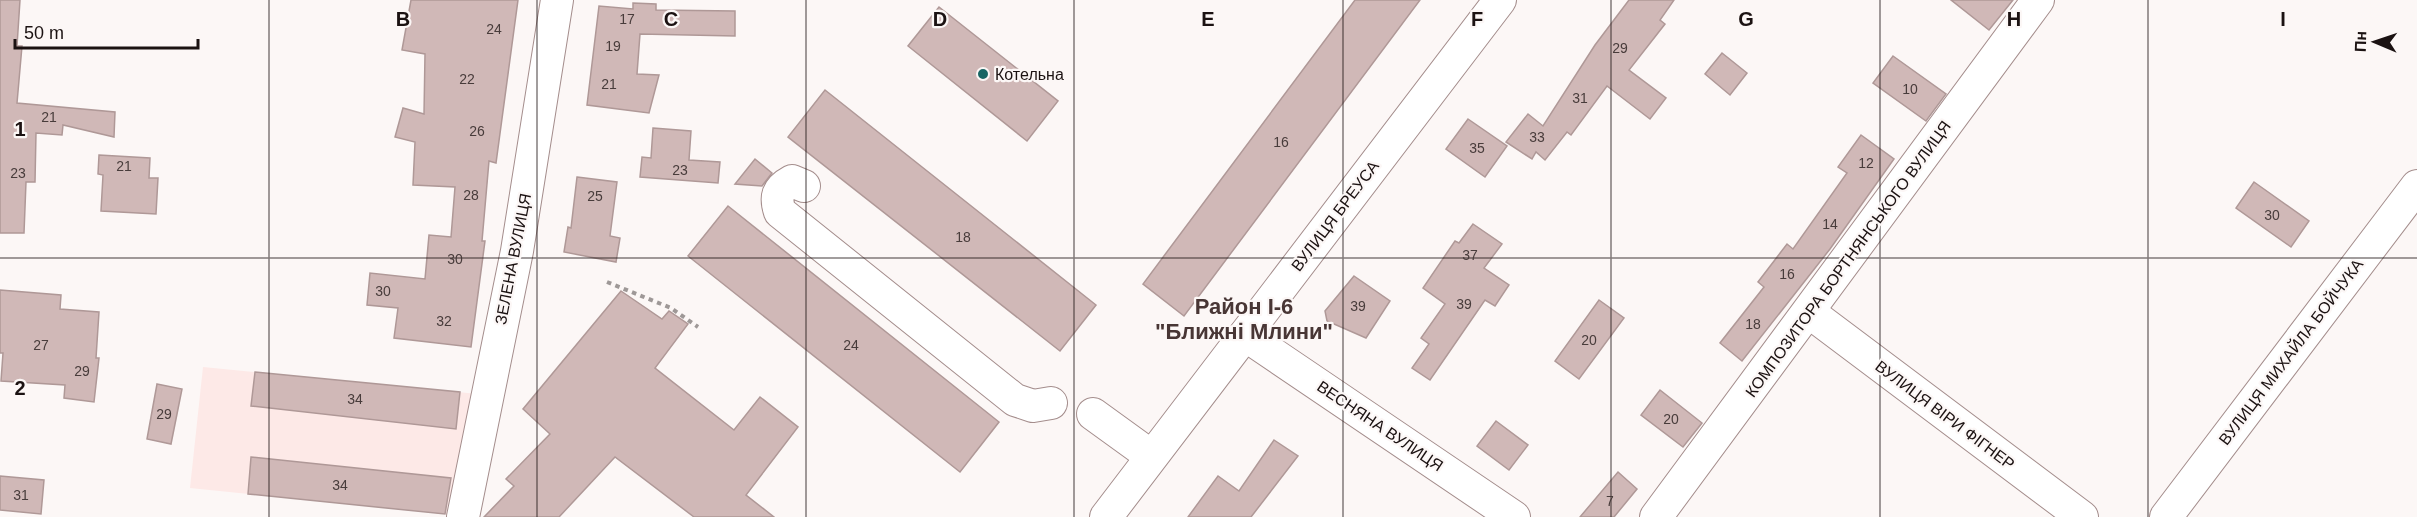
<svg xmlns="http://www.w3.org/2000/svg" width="2417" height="517" font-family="Helvetica,sans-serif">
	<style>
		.built { fill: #fde9e7 }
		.building { fill: #d0b8b7; stroke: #af9897; stroke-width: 1.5 }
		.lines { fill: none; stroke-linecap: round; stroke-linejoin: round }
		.minor-casing { stroke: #a48d8c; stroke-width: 34 }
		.path { stroke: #9e9897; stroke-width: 4; stroke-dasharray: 4.5 4.5; stroke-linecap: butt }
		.minor { stroke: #fff; stroke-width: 32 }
		.grid { fill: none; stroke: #1b1212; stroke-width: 1.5; stroke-opacity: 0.55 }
		.poi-dot { fill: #186664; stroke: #fcf7f6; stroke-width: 2 }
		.labels { text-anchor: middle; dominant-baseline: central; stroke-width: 4.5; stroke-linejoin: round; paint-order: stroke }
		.number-label { font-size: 14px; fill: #483c3b }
		.poi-label { font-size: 16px; fill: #1b1212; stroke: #fcf7f6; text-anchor: start }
		.street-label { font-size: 16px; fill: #1b1212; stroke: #fcf7f6 }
		.district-label { font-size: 22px; font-weight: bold; fill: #483635; stroke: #fcf7f6 }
		.grid-label { font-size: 20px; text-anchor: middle; font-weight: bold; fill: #1b1212; stroke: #fcf7f6; stroke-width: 4.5; stroke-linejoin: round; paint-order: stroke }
	</style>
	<rect width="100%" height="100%" fill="#fcf7f6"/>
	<polygon class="built" points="203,367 478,394 457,515 190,488"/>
	<g class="building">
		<polygon points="0,0 20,0 17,46 22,46 17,103 115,112 114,137 63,125 62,135 36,133 35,182 26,182 24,233 0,233"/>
		<polygon points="411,0 518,0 496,163 489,161 482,241 485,241 471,347 394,338 398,308 367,305 370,273 425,279 429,235 451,237 455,187 413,185 415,142 395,137 403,108 424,114 425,54 402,50"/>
		<polygon points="1355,0 1420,0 1184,316 1143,284"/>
		<polygon points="1629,0 1674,0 1660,20 1665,24 1629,70 1666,98 1650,119 1607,86 1571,135 1567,132 1545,160 1536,152 1532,159 1506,142 1528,114 1543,126 1595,45"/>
		<polygon points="1951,0 2013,0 1989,30"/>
		<polygon points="633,3 656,4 656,10 735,11 735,36 640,34 637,74 659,75 649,113 587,105 599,6 633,9"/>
		<polygon points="939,7 1058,101 1027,141 908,46"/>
		<polygon points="1722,53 1747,73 1730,95 1705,74"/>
		<polygon points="1893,56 1946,94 1926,121 1873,83"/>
		<polygon points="825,90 1096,305 1060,351 788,137"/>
		<polygon points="1468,119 1507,146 1485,177 1446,149"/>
		<polygon points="653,128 691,131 689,160 720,162 718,183 640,177 642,157 651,158"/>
		<polygon points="1861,135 1894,159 1830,249 1742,361 1720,343 1764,287 1758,282 1787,244 1793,249 1847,173 1838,167"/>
		<polygon points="99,155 150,158 149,178 158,178 156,214 101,211 103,175 98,174"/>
		<polygon points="755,159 772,173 762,186 735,184"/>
		<polygon points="577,177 617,182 610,236 620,238 616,262 564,252 568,227 571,228"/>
		<polygon points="2254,182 2309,221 2291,247 2236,208"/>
		<polygon points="728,206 999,422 960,472 688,256"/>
		<polygon points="1473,224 1502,244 1484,268 1509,285 1495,306 1485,300 1430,380 1412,368 1429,344 1421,338 1445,304 1423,288 1455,241 1459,243"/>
		<polygon points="1354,276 1390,301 1366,338 1327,321 1325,311"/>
		<polygon points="0,290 61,295 60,309 99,312 96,358 99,358 94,402 64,398 65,385 1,381 3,353 0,353"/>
		<polygon points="621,291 662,319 669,311 688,324 655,368 734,430 760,397 798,427 746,495 774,517 694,517 615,457 559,517 484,517 514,486 506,479 550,434 523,409"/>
		<polygon points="1599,300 1624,318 1579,379 1555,361"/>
		<polygon points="255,372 460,392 456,429 251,406"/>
		<polygon points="157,384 182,389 171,444 147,439"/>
		<polygon points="1660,390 1702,423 1683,447 1641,415"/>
		<polygon points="1496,421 1528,445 1509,470 1477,446"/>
		<polygon points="1274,440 1298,456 1251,517 1188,517 1218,476 1239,491"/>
		<polygon points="251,457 451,478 445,514 248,494"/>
		<polygon points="1618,472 1637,489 1614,517 1580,517"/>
		<polygon points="0,476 44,480 41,514 0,510"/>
	</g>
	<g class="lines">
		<g class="minor-casing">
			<g id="minor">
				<path d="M804 186 792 181C777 189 775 197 780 212L1015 400 1033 406 1051 403"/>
				<polyline points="1809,312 2082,517"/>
				<polyline points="1245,335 1514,517"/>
				<polyline points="1093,414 1151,456"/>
				<polyline points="463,517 517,251 557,0"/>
				<polyline points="1106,517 1500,0"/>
				<polyline points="1656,517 2038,0"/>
				<polyline points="2166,517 2417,186"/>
			</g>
		</g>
		<polyline class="path" points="607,282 671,308 698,327"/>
		<use href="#minor" class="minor"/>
	</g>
	<path class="grid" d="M269 0V517M537 0V517M806 0V517M1074 0V517M1343 0V517M1611 0V517M1880 0V517M2148 0V517M0 258H2417"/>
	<circle class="poi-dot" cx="983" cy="74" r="6"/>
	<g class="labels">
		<g class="number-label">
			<text x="627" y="19">17</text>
			<text x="494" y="29">24</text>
			<text x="613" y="46">19</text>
			<text x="1620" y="48">29</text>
			<text x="467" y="79">22</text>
			<text x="609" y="84">21</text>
			<text x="1910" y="89">10</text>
			<text x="1580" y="98">31</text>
			<text x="49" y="117">21</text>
			<text x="477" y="131">26</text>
			<text x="1537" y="137">33</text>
			<text x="1281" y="142">16</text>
			<text x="1477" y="148">35</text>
			<text x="1866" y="163">12</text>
			<text x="124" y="166">21</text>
			<text x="680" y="170">23</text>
			<text x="18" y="173">23</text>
			<text x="471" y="195">28</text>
			<text x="595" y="196">25</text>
			<text x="2272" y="215">30</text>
			<text x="1830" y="224">14</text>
			<text x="963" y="237">18</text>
			<text x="1470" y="255">37</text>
			<text x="455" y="259">30</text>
			<text x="1787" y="274">16</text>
			<text x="383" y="291">30</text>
			<text x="1464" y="304">39</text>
			<text x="1358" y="306">39</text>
			<text x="444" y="321">32</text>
			<text x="1753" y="324">18</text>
			<text x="1589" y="340">20</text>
			<text x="41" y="345">27</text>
			<text x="851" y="345">24</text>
			<text x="82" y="371">29</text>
			<text x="355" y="399">34</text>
			<text x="164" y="414">29</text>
			<text x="1671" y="419">20</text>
			<text x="340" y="485">34</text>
			<text x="21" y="495">31</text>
			<text x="1610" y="501">7</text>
		</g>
		<g class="poi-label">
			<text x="995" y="74">Котельна</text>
		</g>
		<g class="street-label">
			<text transform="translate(1335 216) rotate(-53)">ВУЛИЦЯ БРЕУСА</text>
			<text transform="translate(513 259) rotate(-79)">ЗЕЛЕНА ВУЛИЦЯ</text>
			<text transform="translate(1848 259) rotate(-54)">КОМПОЗИТОРА БОРТНЯНСЬКОГО ВУЛИЦЯ</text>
			<text transform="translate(2291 352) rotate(-53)">ВУЛИЦЯ МИХАЙЛА БОЙЧУКА</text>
			<text transform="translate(1945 415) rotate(37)">ВУЛИЦЯ ВІРИ ФІГНЕР</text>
			<text transform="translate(1380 426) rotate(34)">ВЕСНЯНА ВУЛИЦЯ</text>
		</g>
		<g class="district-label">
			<text x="1244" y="306">Район І-6<tspan x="1244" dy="25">"Ближні Млини"</tspan></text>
		</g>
	</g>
	<g class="grid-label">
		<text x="403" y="26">B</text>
		<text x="671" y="26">C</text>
		<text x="940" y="26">D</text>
		<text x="1208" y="26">E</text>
		<text x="1477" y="26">F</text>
		<text x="1746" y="26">G</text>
		<text x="2014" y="26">H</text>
		<text x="2283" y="26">I</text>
		<text x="20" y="136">1</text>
		<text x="20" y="395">2</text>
	</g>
	<g transform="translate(2375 42) rotate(272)" stroke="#fcf7f6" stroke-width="4.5" paint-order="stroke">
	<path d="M0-4.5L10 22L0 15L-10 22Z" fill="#1b1212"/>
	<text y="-9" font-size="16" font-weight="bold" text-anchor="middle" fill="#1b1212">Пн</text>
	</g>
	<path d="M15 39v9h183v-9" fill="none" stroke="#1b1212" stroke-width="3"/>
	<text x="24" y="39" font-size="18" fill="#1b1212" stroke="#fcf7f6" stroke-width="4.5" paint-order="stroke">50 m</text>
</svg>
